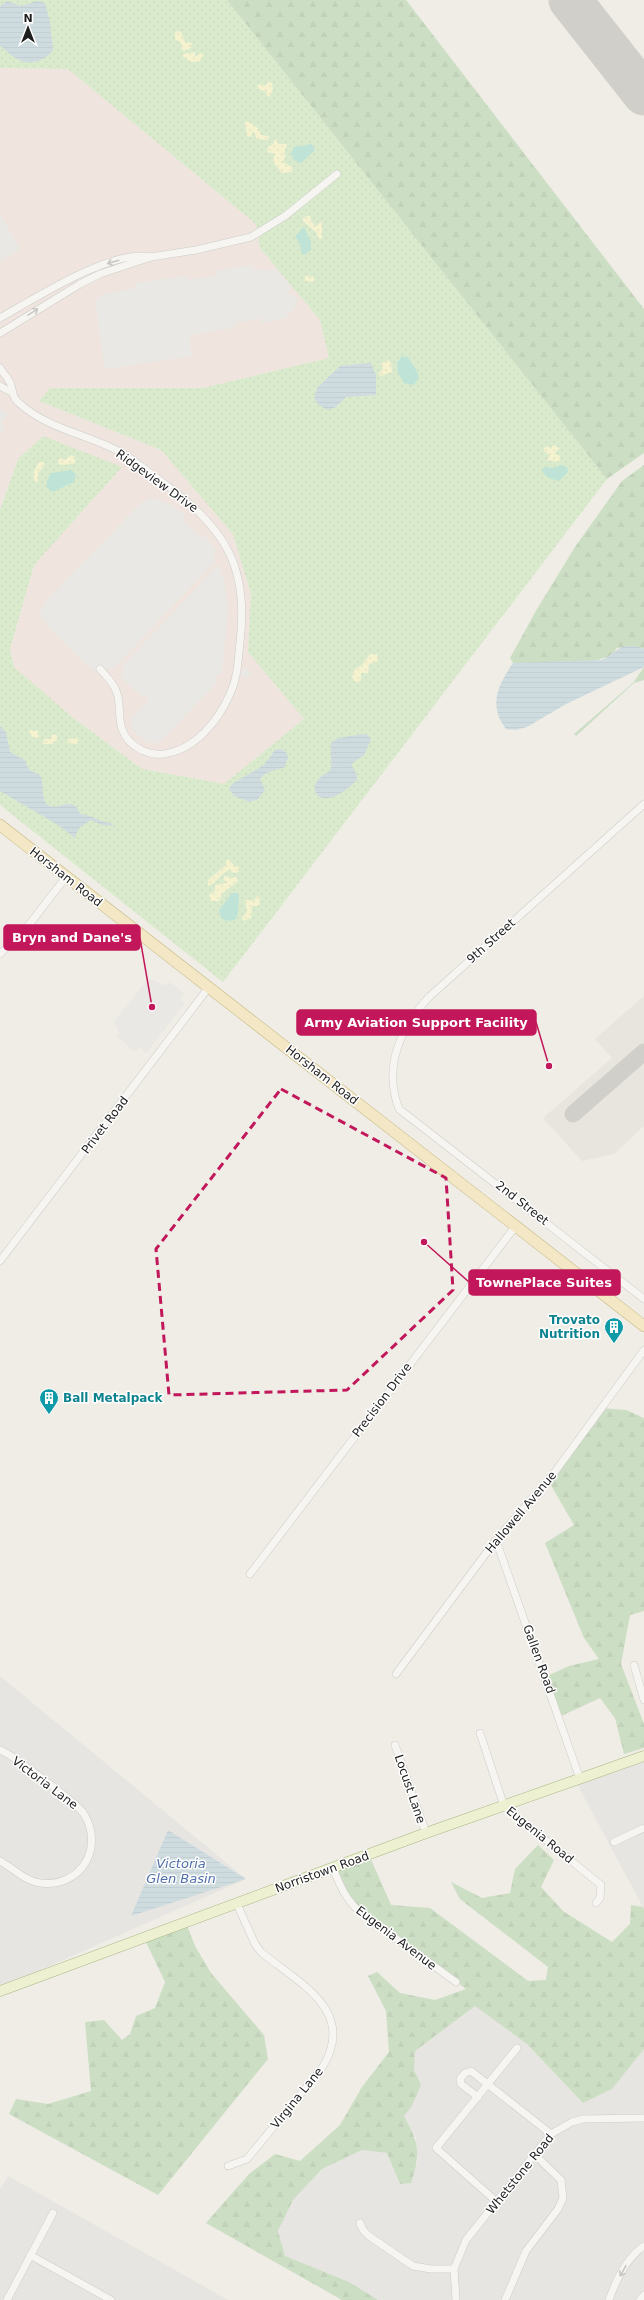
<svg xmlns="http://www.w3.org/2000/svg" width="644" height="2300" font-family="'DejaVu Sans',sans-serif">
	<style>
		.residential { fill: #dcdbdb }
		.commercial { fill: #efdad5 }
		.airport { fill: #dddcd6 }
		.grass { fill: url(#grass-dots) }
		.forest { fill: url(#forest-firs) }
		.sand { fill: url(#sand-dots) }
		.pitch { fill: #86dac6 }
		.parking { fill: #e2e2e2 }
		.water { fill: url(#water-rules) }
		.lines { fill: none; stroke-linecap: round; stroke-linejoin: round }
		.taxiway { stroke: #aeaca8; stroke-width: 17 }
		.runway { stroke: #aeaca8; stroke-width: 43 }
		.minor-casing { stroke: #a5a5a5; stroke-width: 8 }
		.secondary-casing { stroke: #56710a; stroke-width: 11 }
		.primary-casing { stroke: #927807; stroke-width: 12 }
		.minor { stroke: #fff; stroke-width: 7 }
		.secondary { stroke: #ebf7bb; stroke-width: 10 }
		.primary { stroke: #f8dfa1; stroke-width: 11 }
		.oneway { stroke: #9a9a9a }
		.marked { fill: none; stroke: #c2185b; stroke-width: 3; stroke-dasharray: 8 5; stroke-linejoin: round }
		.labels { text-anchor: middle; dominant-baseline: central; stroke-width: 3; stroke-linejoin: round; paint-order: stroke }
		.street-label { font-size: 12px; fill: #1e1e1e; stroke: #fff }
		.culture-label { font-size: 12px; font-weight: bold; fill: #0d838f; stroke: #fff; text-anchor: end }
		.water-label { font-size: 13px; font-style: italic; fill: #4f6faa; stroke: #fff }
		.leader { fill: none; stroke: #c2185b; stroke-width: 1.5 }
		.callout-dot { fill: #c2185b; stroke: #fff; stroke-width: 1.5 }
		.callout { fill: #c2185b; stroke: #c2185b; stroke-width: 1.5 }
		.callout-label { font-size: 13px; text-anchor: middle; font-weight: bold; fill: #fff }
	</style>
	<defs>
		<pattern id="grass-dots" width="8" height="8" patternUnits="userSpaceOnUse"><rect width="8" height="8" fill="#c1e7ad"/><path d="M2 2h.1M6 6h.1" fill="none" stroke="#a5c694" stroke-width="1.8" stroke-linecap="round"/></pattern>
		<pattern id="forest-firs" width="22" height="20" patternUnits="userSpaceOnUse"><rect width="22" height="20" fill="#a3cc9b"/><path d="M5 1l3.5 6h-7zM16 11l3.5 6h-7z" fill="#8caf85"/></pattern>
		<pattern id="sand-dots" width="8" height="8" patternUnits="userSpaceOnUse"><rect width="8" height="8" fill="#fcf8b6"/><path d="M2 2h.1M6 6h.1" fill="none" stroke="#d8d49c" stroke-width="1.8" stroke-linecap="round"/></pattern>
		<pattern id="water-rules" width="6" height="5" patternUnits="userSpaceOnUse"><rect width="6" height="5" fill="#a7c7da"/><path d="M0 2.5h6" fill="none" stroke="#8faabb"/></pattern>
	</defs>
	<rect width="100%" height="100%" fill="#efede5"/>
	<g class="residential">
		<polygon points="0,1676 246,1879 0,1988"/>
		<polygon points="644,1762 644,1909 577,1784"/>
		<polygon points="475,2006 527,2044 583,2103 612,2089 644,2049 644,2300 378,2300 349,2282 285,2256 278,2232 293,2200 322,2169 362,2150 387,2153 400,2184 418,2163 416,2138 404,2116 412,2106 421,2085 414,2071 415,2050"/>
		<polygon points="8,2176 228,2300 0,2300 0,2190"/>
	</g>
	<polygon class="commercial" points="0,68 68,69 256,224 260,248 320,320 329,358 203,388 51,388 39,401 161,450 233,534 251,594 248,652 304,719 224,784 142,769 71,716 14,668 10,649 34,565 121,467 18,459 0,509"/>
	<polygon class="airport" points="644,996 644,1126 614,1154 582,1161 543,1118 612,1058 595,1039"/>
	<polygon class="grass" points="0,0 227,0 607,479 223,982 0,805 0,510 18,459 43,436 122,467 34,565 10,649 14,667 71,716 142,769 224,784 304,719 248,652 251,594 233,534 161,450 39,401 50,388 203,388 329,358 320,320 260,248 256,224 68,69 0,68"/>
	<g class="forest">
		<polygon points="227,0 406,0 644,309 644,453 607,479"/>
		<polygon points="644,465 644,649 636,646 617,648 611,656 590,662 513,663 510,658 537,609 575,547 622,481"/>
		<polygon points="644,667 644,680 634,683 576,736 574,734 633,683"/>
		<polygon points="601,1408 626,1410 644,1418 644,1611 630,1615 621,1664 644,1724 644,1748 624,1754 615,1718 600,1698 559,1717 545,1677 569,1666 599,1659 584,1638 545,1543 574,1525 548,1480"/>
		<path d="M538 1845 554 1860 541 1887 563 1911 612 1942 630 1924 631 1905 643 1907 644 1909V2049L612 2089 583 2103 527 2044 475 2006 415 2051 414 2070 421 2085 412 2106 404 2116C419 2143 421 2153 411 2183L400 2184 387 2153 362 2150 322 2169 293 2200 278 2231 285 2256 349 2282 378 2300H342L206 2223 249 2174 275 2154 300 2161 340 2125 362 2087 389 2052 386 2011 368 1976 377 1972 400 1993 435 2000 466 1989 346 1896 336 1867 369 1855 391 1905 430 1908 528 1981 546 1980 548 1967 460 1899 451 1882 482 1898 510 1893 515 1869Z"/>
		<polygon points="186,1923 195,1946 211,1973 264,2035 268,2059 158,2195 9,2114 16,2099 48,2104 91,2091 85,2022 104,2020 122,2040 130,2034 136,2016 155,2008 165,1982 144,1938"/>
	</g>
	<g class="sand">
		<polygon points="177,31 181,32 185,42 192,43 191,48 185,51 182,50 181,43 175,39 175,33"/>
		<polygon points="195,52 195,57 200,53 204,55 199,62 191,62 183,57 183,54"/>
		<polygon points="268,82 272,83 273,89 270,97 267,96 266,91 260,90 257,86 260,84 266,86"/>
		<polygon points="247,121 257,127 261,135 269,136 268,140 257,139 253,131 251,137 247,136 245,123"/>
		<polygon points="275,139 279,144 287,144 284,153 286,157 282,162 292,167 292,172 282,173 273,162 275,154 267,152 268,147 273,144"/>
		<polygon points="310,215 311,221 316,227 320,222 322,223 322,239 318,238 317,233 303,221 303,218"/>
		<polygon points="305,276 314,277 314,282 305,281"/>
		<polygon points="388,360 391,363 392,372 381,376 379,374 383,369 381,364"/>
		<polygon points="553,445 560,448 554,453 560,456 559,462 547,460 550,455 544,451 544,448 548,446 551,449"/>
		<polygon points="71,455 75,457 75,463 62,465 58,464 59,458 65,460"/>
		<polygon points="39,462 44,462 44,466 38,473 38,480 35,483 33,473"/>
		<polygon points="370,654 377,654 378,661 369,664 368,673 361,673 361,681 355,682 352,677 355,669 362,665"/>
		<polygon points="30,730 38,731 39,737 34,738 29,733"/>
		<polygon points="52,734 57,735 57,740 52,744 43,744 44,739 51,739"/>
		<polygon points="76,738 79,740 77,744 67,743 69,739"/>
		<path d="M226 860H230L234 866 239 867V872L234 873 229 870C220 874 217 883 208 886V880L226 865Z"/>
		<polygon points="225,876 232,878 237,877 238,881 222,894 219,901 211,901 209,895 215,891 215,885 227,883 223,879"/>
		<polygon points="257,896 260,898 259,906 252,906 251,918 243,921 242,917 247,912 245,900 254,901"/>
	</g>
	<g class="pitch">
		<polygon points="312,144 315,150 301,163 294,160 291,154 294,147"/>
		<polygon points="304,227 311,242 311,250 304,255 301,252 300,244 295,236"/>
		<polygon points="402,356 408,357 418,373 419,379 413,385 404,383 398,373 397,363"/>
		<polygon points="561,465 567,467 568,472 559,481 549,478 542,472 544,467 554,468"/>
		<polygon points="72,470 76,475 74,482 53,492 47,488 47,480 51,473"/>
		<polygon points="232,893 237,893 239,895 238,914 235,920 228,921 221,918 219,910"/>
	</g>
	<g class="parking">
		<polygon points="0,214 20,249 0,261"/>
		<polygon points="253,265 254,269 271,271 275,268 292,288 288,292 298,300 293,310 285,318 262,323 260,318 235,323 233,328 189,335 192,356 105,369 96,308 96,300 101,295 136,288 135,283 186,276 187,280 217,276 216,271"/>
		<polygon points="0,409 8,414 1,423 5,427 0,434"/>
		<polygon points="152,498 165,502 180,511 186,517 182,520 201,538 205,535 216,551 213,555 216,560 112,670 108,667 101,676 78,657 47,626 44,618 39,617 40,613 46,601 141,503"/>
		<polygon points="218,565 224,581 228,607 222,674 218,674 214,678 218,682 156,745 152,741 149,745 130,727 134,723 130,720 149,699 145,695 143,698 119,675 124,671 121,668"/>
		<circle cx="246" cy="673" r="4.5"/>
		<polygon points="149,978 166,986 170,982 184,993 180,999 185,1003 146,1053 139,1047 135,1052 117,1036 119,1034 117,1026 113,1023"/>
	</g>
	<g class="water">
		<path d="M7 1 21 6 37 1 45 3 50 22 53 50C45 62 28 66 15 58 10 55 5 49 0 46V6Z"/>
		<polygon points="368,363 371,363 376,375 376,395 346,397 336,407 327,410 318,404 314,398 317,388 340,366"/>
		<path d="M625 646H636L644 649V667L566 704 527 727 515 730 506 729C488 705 498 685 513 663L602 660C612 656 615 649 625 646Z"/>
		<path d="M0 726 6 732 10 752 25 760 29 770 40 775C44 783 42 798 45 802 54 814 66 799 75 806 77 807 79 811 80 814 92 814 99 823 111 823L114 826 103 825 91 820 78 829 75 838 58 825 0 791Z"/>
		<path d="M362 734 368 735 371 740 364 755 351 764 357 775V780C319 819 299 785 330 771 333 764 330 752 331 743 339 735 352 737 362 734Z"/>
		<path d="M281 749 287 753 288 758 284 768C276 769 265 772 260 779L265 790 258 799 250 802 234 796 229 789 232 784 264 765 275 750Z"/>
		<polygon points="168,1830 246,1879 131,1916"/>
	</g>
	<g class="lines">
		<g class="taxiway">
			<polyline points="580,0 586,21"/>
			<polyline points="573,1114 644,1052"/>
		</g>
		<polyline class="runway" points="570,0 644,94"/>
		<g class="minor-casing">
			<g id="minor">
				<path d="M0 318C34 299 113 248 151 257"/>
				<polyline points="0,333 80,284 100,274 151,257 196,250 251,237 285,216 337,174"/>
				<path d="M0 368C3 373 9 379 11 385 13 391 12 397 18 402 48 430 88 434 122 453 137 462 151 474 165 484 225 529 249 566 240 642 238 660 238 677 230 694 218 721 196 749 164 754 147 756 128 746 122 729 118 718 121 705 117 693 114 683 106 676 100 669"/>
				<polyline points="0,386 11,392"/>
				<path d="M644 804 429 997C400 1028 383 1067 399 1109L644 1299"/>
				<polyline points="0,954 28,926 66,877"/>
				<polyline points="0,1261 209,987"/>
				<polyline points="496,1540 580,1779"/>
				<polyline points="250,1574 515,1227"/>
				<polyline points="634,1665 644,1700"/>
				<polyline points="396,1674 496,1540 554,1473 644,1350"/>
				<polyline points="480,1733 504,1806 601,1885 600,1898 596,1903"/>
				<polyline points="395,1745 426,1833"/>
				<path d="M0 1750C13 1755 78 1804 84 1814 105 1849 80 1888 40 1883 25 1881 13 1868 0 1861"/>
				<polyline points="614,1842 644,1828"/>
				<path d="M333 1868C340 1886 346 1900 361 1913L456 1982"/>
				<polyline points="478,2097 461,2084 460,2079 465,2073 471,2071 551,2134"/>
				<path d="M228 2166 247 2159 322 2068C358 2010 298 1983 261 1952L255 1944 237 1904"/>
				<polyline points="497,2202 436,2148 517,2048"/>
				<polyline points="360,2223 363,2230 369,2236 413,2266 431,2269 454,2269"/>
				<polyline points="30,2255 111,2300"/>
				<polyline points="7,2300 53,2213"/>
				<polyline points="456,2300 454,2269 466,2240 551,2134 572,2122 583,2119 644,2118"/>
				<polyline points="505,2300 526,2251 558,2209 563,2198 561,2180 535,2155"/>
				<path d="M609 2300C616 2280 626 2258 644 2246"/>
				<polyline points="640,2300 644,2295"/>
			</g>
		</g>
		<g class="secondary-casing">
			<polyline id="secondary" points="0,1991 426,1833 644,1756"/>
		</g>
		<g class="primary-casing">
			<polyline id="primary" points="0,825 644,1326"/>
		</g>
		<use href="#minor" class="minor"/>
		<use href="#secondary" class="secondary"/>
		<use href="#primary" class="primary"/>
	</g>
	<defs><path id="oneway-shaft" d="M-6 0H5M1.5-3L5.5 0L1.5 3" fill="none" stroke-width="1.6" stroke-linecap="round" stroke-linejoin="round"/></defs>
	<g class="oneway">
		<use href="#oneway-shaft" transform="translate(113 262) rotate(164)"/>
		<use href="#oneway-shaft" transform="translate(33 312) rotate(-32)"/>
		<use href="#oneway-shaft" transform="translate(623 2271) rotate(119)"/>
	</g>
	<path d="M0 0H644V2300H0ZM281 1089 446 1178 453 1290 347 1390 169 1395 156 1249Z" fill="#efede5" fill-opacity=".55" fill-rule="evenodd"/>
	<path class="marked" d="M281 1089 446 1178 453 1290 347 1390 169 1395 156 1249Z"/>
	<defs>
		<g id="building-pin" transform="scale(1)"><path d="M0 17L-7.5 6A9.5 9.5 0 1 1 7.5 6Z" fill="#0f9aa8" stroke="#fff"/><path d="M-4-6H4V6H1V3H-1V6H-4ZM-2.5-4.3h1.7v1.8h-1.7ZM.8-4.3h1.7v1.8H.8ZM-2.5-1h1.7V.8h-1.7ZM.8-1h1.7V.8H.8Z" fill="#fff"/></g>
	</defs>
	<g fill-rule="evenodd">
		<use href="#building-pin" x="614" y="1327"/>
		<use href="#building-pin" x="49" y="1398"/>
	</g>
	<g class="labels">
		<g class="street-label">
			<text transform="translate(157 481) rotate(36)">Ridgeview Drive</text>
			<text transform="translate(66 877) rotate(38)">Horsham Road</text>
			<text transform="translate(491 941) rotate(-42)">9th Street</text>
			<text transform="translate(322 1075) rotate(38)">Horsham Road</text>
			<text transform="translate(105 1125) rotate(-53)">Privet Road</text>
			<text transform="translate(522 1203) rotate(38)">2nd Street</text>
			<text transform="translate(382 1400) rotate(-53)">Precision Drive</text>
			<text transform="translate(521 1512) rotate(-50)">Hallowell Avenue</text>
			<text transform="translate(539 1659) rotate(70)">Gallen Road</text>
			<text transform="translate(45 1783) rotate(37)">Victoria Lane</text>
			<text transform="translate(410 1789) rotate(71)">Locust Lane</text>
			<text transform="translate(540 1835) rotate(39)">Eugenia Road</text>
			<text transform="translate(322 1872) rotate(-20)">Norristown Road</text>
			<text transform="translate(396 1938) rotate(37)">Eugenia Avenue</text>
			<text transform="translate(297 2098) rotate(-51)">Virgina Lane</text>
			<text transform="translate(520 2174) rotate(-51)">Whetstone Road</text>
		</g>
		<g class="culture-label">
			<text x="600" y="1320">Trovato<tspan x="600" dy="14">Nutrition</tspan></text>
			<text x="63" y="1398" text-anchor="start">Ball Metalpack</text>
		</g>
		<g class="water-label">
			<text x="181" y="1863">Victoria<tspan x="181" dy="15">Glen Basin</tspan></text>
		</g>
	</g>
	<path class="leader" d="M152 1007L140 938M549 1066L536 1022M424 1242L469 1282"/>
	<g class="callout-dot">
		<circle cx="152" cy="1007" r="4"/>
		<circle cx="549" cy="1066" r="4"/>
		<circle cx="424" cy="1242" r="4"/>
	</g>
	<g class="callout">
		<rect x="4" y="925" width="136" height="25" rx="4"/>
		<rect x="297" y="1010" width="239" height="25" rx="4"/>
		<rect x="469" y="1270" width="151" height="25" rx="4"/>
	</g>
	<g class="callout-label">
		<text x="72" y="942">Bryn and Dane's</text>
		<text x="416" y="1027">Army Aviation Support Facility</text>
		<text x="544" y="1287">TownePlace Suites</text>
	</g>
	<g transform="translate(28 28)" stroke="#ffffff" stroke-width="3" paint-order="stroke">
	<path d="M0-3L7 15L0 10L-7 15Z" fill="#1e1e1e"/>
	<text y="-6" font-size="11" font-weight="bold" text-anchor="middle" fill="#1e1e1e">N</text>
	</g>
</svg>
